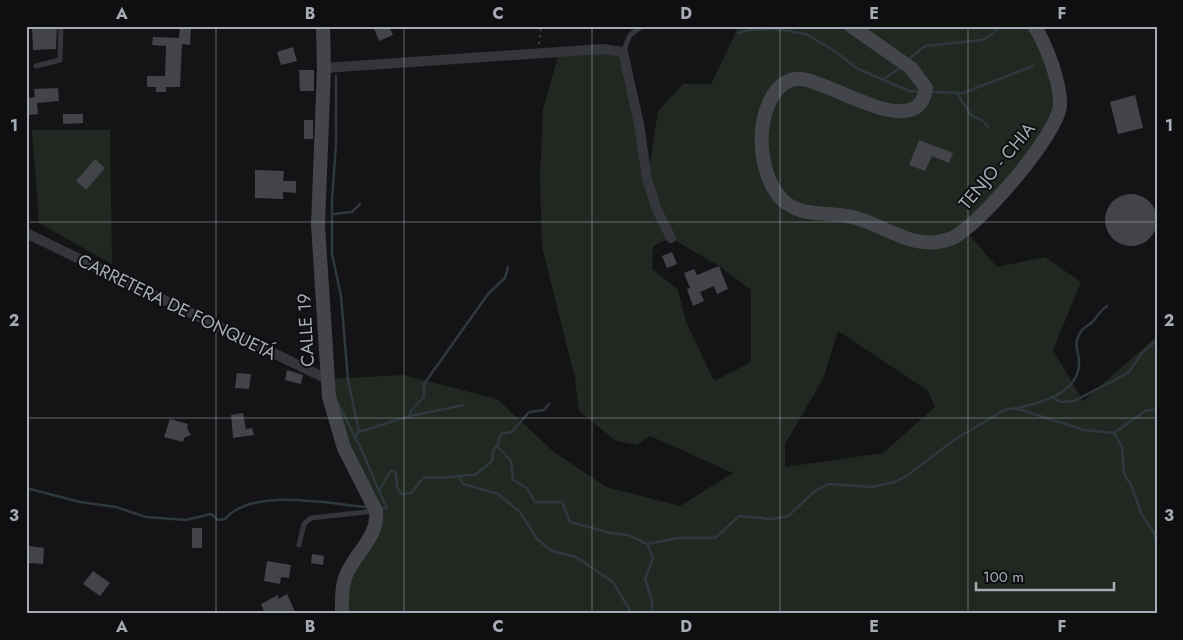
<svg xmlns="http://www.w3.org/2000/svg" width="1183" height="640" font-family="Jost,sans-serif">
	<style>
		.green { fill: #202821; fill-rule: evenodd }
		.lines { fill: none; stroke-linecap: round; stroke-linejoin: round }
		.stream { stroke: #2e383e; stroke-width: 2.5 }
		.building { fill: #434449 }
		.path { stroke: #3b3d42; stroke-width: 2; stroke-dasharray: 2.5 4; stroke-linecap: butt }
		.lane { stroke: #35363b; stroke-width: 5 }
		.street { stroke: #35363b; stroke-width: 10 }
		.secondary { stroke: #43454b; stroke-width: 14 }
		.grid { fill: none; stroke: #a6acb6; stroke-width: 1; stroke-opacity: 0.55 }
		.labels { text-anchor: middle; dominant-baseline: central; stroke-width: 4; stroke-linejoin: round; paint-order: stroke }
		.street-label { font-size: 18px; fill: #a6acb6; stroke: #0f0f11 }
		.neatline { fill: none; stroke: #a6acb6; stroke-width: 2 }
		.grid-label { font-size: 16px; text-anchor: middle; font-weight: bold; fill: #a6acb6 }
	</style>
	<rect width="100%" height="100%" fill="#141416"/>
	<g class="green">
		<path d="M739 26H1034L1057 84 1055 123 965 230 997 267 1045 257 1081 282 1053 350 1083 401 1157 336V614H342V590L376 518 344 448 327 379 403 375 497 399 554 452 606 487 680 506 733 473 650 436 637 445 616 441 579 411 575 378 542 247 540 177 543 109 559 53 623 52 648 176 658 111 683 84H711ZM671 238 719 266 751 290V362L714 381 686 322 678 290 652 269 653 246ZM838 331 928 391 935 407 883 453 785 467V444L823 379Z"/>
		<polygon points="32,130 110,130 112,264 39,223"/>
	</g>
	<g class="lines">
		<g class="stream">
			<polyline points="739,33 748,30 776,29 806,34 833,50 858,69 909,91 919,92"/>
			<polyline points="909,59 925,46 982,40 993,34 999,26"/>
			<polyline points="336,76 336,145 332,200 332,254 341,296 348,380 359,432"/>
			<polyline points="884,79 901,67"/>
			<polyline points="930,92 963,93 1033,66"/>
			<polyline points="956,92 971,115 983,121 989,128"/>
			<polyline points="333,214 352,212 360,204"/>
			<polyline points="1052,397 1060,402 1074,401 1128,373 1142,353 1157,340"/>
			<polyline points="338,403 364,455 379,491"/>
			<path d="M1017 408C1040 403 1078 394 1079 364 1080 351 1071 346 1082 330 1085 326 1091 325 1094 320 1099 314 1100 311 1107 306"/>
			<polyline points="410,416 464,405"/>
			<polyline points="1114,433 1122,447 1124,474 1131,485 1142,515 1154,533 1156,543"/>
			<polyline points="354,438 359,432 410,416 410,412 424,397 424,384 488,294 505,278 508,267"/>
			<polyline points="497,446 501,434 512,432 529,412 544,410 549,404"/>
			<polyline points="458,475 463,484 498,494 520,512 537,539 552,551 576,557 613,582 632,614"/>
			<path d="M26 488 80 502 116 507 146 517 186 520 211 514 218 520 225 519C252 487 329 504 367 507"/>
			<path d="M384 508H387L379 491 391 470 396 473 397 487 402 494 411 493 424 477C440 480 458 475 475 475L492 461 493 450 497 446 511 461 513 480 527 488 535 502H562L570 522 611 533 628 535 647 544 678 538H715L739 516 771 519 788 516 815 491 828 484 871 487 895 482 908 475 954 440 1004 410 1015 408 1084 430 1114 433 1145 411 1157 409"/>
			<polyline points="647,544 653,558 645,579 651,597 653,614"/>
		</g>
	</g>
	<g class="building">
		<polygon points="32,26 57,26 56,49 33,50"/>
		<polygon points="373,26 389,26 393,35 379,41"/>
		<polygon points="180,27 191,28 190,45 182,44 180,87 166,87 166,92 156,92 156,87 147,87 147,76 165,76 166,46 152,45 153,37 179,38"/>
		<polygon points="293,47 297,61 281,65 277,52"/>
		<polygon points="299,70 314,70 314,91 300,91"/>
		<polygon points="58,88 59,101 37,103 38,114 29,115 28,98 35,97 34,89"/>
		<polygon points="1135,95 1143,128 1118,134 1110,102"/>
		<polygon points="63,114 83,114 83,123 63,124"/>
		<rect x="304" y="120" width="9" height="19"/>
		<polygon points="919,140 953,153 949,163 932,156 925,171 909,165"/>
		<polygon points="95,159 105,168 86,190 76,181"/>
		<polygon points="255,170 284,171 283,181 296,181 296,193 283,192 283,199 255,198"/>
		<circle cx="1131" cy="220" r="26"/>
		<polygon points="672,252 677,264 667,268 662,256"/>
		<polygon points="719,266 728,289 717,294 714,286 700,292 704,301 693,306 687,289 690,288 684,273 694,269 697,275"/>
		<polygon points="287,370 303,375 301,384 285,380"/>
		<polygon points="237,373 251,374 249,389 235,388"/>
		<polygon points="243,413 246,429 252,428 254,435 233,438 231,415"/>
		<polygon points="170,419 188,424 187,428 191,435 184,438 183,442 164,437"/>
		<rect x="192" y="528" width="10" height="20"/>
		<polygon points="29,546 44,548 43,564 28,563"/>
		<polygon points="312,554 324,556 323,565 311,563"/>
		<polygon points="267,561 291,565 289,578 281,577 280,584 264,581"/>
		<polygon points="93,571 110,583 100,596 83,584"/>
		<polygon points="287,594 296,614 265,614 261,604 278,595 278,599"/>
	</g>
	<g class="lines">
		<polyline class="path" points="539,44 541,26"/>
		<g class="lane">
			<polyline points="154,27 154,26"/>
			<polyline points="623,52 630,35 642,26"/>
			<polyline points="36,66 60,60 61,26"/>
			<polyline points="299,545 304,524 311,518 375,511"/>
		</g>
		<g class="street">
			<polyline points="324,68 603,49 623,52 639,124 647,179 657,210 671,238"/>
			<polyline points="26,233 327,379"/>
		</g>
		<g class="secondary">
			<path d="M323 26 324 68 318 225 329 397 344 448 376 511C379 538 353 554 345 578 341 589 342 602 342 614"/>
			<path d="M851 26 911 68 926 88C918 147 825 75 795 79 773 83 764 111 762 130 760 154 766 187 786 203 806 218 833 211 856 218 889 227 916 253 952 238 979 226 1059 133 1060 105 1061 84 1046 43 1034 26"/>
		</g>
	</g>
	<path class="grid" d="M216 26V614M404 26V614M592 26V614M780 26V614M968 26V614M26 222H1157M26 418H1157"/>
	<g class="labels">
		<g class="street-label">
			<text transform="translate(997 166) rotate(-50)">TENJO - CHIA</text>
			<text transform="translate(177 307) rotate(26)">CARRETERA DE FONQUETÁ</text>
			<text transform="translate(306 330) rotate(-93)">CALLE 19</text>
		</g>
	</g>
	<rect width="1183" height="640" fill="none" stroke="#0f0f11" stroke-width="55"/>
	<path d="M976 582v8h138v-8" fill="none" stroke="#a6acb6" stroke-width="2.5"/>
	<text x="983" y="582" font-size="15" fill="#a6acb6" stroke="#0f0f11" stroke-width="4" paint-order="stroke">100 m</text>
	<rect x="28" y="28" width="1128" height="584" class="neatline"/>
	<g class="grid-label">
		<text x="122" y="19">A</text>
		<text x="310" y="19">B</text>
		<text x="498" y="19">C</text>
		<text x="686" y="19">D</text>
		<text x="874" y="19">E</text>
		<text x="1062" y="19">F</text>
		<text x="14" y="131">1</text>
		<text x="1169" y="131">1</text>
		<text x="14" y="326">2</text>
		<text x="1169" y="326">2</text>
		<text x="14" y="521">3</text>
		<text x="1169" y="521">3</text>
		<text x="122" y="632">A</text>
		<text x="310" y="632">B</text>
		<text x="498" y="632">C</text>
		<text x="686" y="632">D</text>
		<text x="874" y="632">E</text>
		<text x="1062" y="632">F</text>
	</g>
</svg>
